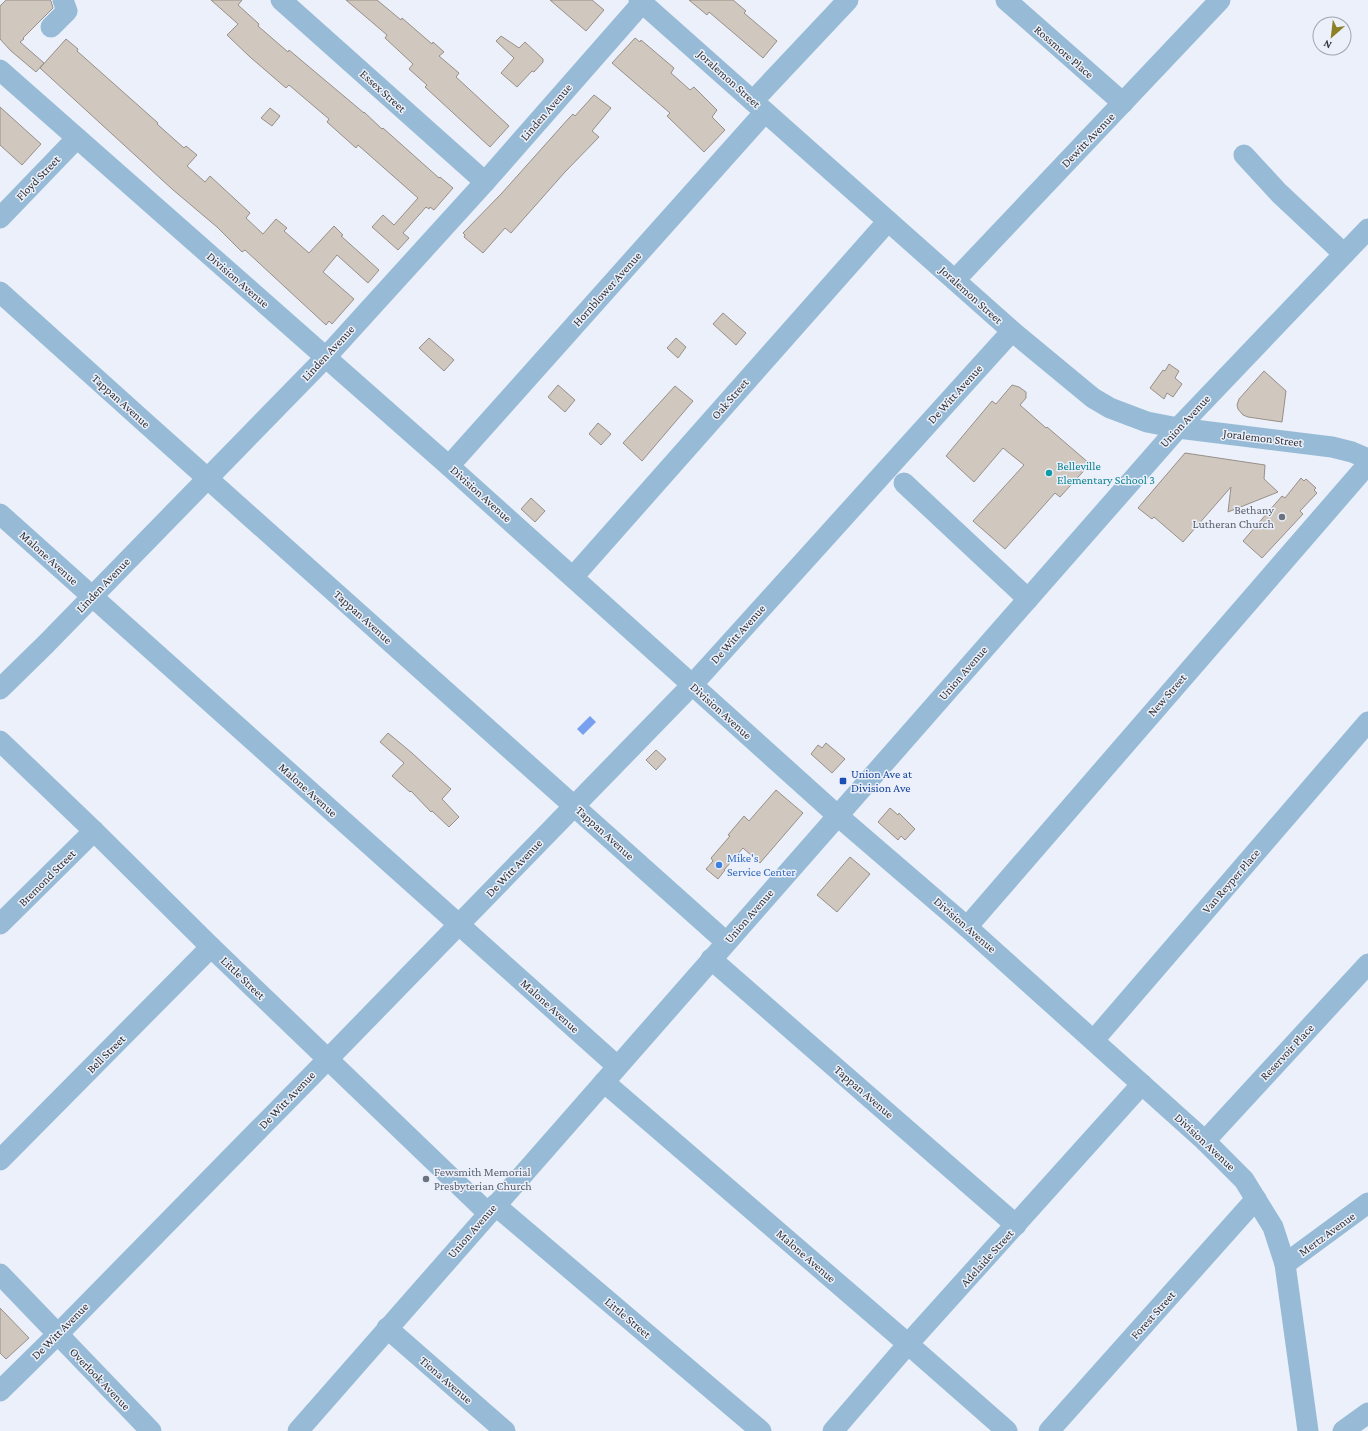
<svg xmlns="http://www.w3.org/2000/svg" width="1368" height="1431" font-family="'Crimson Pro',serif">
	<style>
		.water { fill: #79a0ee }
		.building { fill: #d0c7bf; stroke: #988f88 }
		.lines { fill: none; stroke-linecap: round; stroke-linejoin: round }
		.minor { stroke: #97bbd6; stroke-width: 21 }
		.culture-dot { fill: #0f9aa8; stroke: #ebf0fb; stroke-width: 1.5 }
		.worship-dot { fill: #6b7280; stroke: #ebf0fb; stroke-width: 1.5 }
		.transit-dot { fill: #1a4fb4; stroke: #ebf0fb; stroke-width: 1.5 }
		.shop-dot { fill: #3f7fe0; stroke: #ebf0fb; stroke-width: 1.5 }
		.labels { text-anchor: middle; dominant-baseline: central; stroke-width: 3; stroke-linejoin: round; paint-order: stroke }
		.street-label { font-size: 12px; fill: #313337; stroke: #ebf0fb }
		.culture-label { font-size: 12px; fill: #0d838f; stroke: #ebf0fb; text-anchor: start }
		.worship-label { font-size: 12px; fill: #5b616d; stroke: #ebf0fb; text-anchor: end }
		.transit-label { font-size: 12px; fill: #164399; stroke: #ebf0fb; text-anchor: start }
		.shop-label { font-size: 12px; fill: #366cbe; stroke: #ebf0fb; text-anchor: start }
	</style>
	<rect width="100%" height="100%" fill="#ebf0fb"/>
	<polygon class="water" points="590,716 596,722 583,735 577,729"/>
	<g class="building">
		<polygon points="6,0 50,0 51,1 53,8 23,38 24,39 20,42 44,63 36,72 11,51 0,39 0,6"/>
		<polygon points="211,0 242,0 238,5 259,24 258,26 288,52 289,50 364,113 364,112 382,129 383,128 439,178 440,177 453,188 434,210 430,207 429,209 426,207 403,233 409,238 398,250 372,227 383,215 394,225 418,198 358,145 356,148 327,122 329,119 289,85 286,88 250,57 227,35 238,24"/>
		<polygon points="346,0 377,0 401,20 402,18 432,44 433,42 444,52 439,56 459,73 456,77 509,126 490,147 425,87 427,85 409,69 413,64 385,38 387,35"/>
		<polygon points="550,0 592,0 604,10 586,31"/>
		<polygon points="689,0 733,0 746,11 744,13 777,41 763,58 709,12 707,15"/>
		<polygon points="501,36 519,48 525,42 543,59 543,62 534,72 532,71 517,87 501,73 514,58 496,41"/>
		<polygon points="635,38 640,42 641,40 674,68 671,73 690,90 694,87 717,110 712,117 725,130 704,152 667,116 670,113 612,63"/>
		<polygon points="66,39 78,49 77,51 158,123 157,124 184,148 186,146 197,155 187,166 205,182 210,176 250,213 246,218 263,234 276,219 287,228 284,231 309,253 334,226 343,235 341,236 379,270 368,283 337,255 323,272 354,299 332,324 329,321 326,325 245,250 242,252 217,227 172,189 40,68"/>
		<polygon points="594,95 611,108 592,131 599,137 565,172 511,233 505,228 483,253 464,237 465,235 463,233 502,193 569,118 573,114 575,116"/>
		<polygon points="0,107 41,144 22,165 0,145"/>
		<polygon points="270,108 280,116 272,126 261,118"/>
		<polygon points="723,313 746,333 736,345 713,324"/>
		<polygon points="429,338 454,360 444,371 419,348"/>
		<polygon points="676,338 686,347 678,358 667,348"/>
		<polygon points="1169,364 1179,371 1175,378 1182,384 1173,397 1167,393 1164,399 1150,388 1163,370 1165,371"/>
		<polygon points="1264,371 1286,391 1282,422 1248,417 1243,415 1238,409 1237,405 1239,399"/>
		<polygon points="558,385 575,400 565,412 548,397"/>
		<polygon points="1012,385 1019,387 1026,392 1026,398 1020,405 1046,428 1047,427 1090,464 1060,497 1055,493 1005,549 973,521 1024,465 1003,448 974,482 946,456 992,401 996,404"/>
		<polygon points="675,386 693,401 642,461 623,443"/>
		<polygon points="598,423 611,434 601,445 589,434"/>
		<polygon points="1185,453 1265,465 1264,479 1278,492 1228,512 1231,487 1183,542 1154,517 1152,519 1138,508"/>
		<polygon points="1301,478 1304,481 1306,479 1316,488 1314,490 1317,493 1300,511 1303,514 1262,558 1243,541 1282,496 1285,498"/>
		<polygon points="531,498 545,511 535,522 521,509"/>
		<polygon points="388,733 412,753 451,789 442,799 459,817 449,827 432,811 431,812 411,791 410,792 392,776 404,763 380,742"/>
		<polygon points="826,743 845,759 832,773 811,754 818,745 822,748"/>
		<polygon points="656,750 666,759 656,770 646,760"/>
		<polygon points="776,790 803,813 760,863 743,848 724,870 725,870 718,879 706,869 713,861 711,858 730,836 728,835 744,816 749,821"/>
		<polygon points="890,808 898,815 899,813 915,829 905,840 901,836 898,840 878,822"/>
		<polygon points="850,857 870,874 837,912 817,895"/>
		<polygon points="0,1308 29,1338 6,1359 0,1353"/>
	</g>
	<g class="lines">
		<g class="minor">
			<polyline points="281,0 485,182"/>
			<polyline points="639,0 1012,331 1093,398 1110,408 1147,422 1178,428 1332,447 1352,452 1368,459"/>
			<polyline points="1006,0 1123,103"/>
			<polyline points="51,27 67,11 63,0"/>
			<polyline points="0,70 449,466 838,816 967,927 1205,1141 1244,1180 1273,1227 1285,1264 1308,1431"/>
			<polyline points="753,101 848,0"/>
			<polyline points="1244,155 1279,193 1344,254"/>
			<polyline points="0,218 77,138"/>
			<polyline points="955,280 1220,0"/>
			<path d="M0 292C241 510 485 725 726 942"/>
			<polyline points="449,466 765,112"/>
			<polyline points="904,483 1028,599"/>
			<polyline points="0,514 617,1066"/>
			<polyline points="573,577 888,221"/>
			<polyline points="0,689 46,644 326,357 485,182 642,3"/>
			<polyline points="0,741 94,831 211,947 488,1213"/>
			<polyline points="0,924 94,831"/>
			<polyline points="967,927 1368,464"/>
			<polyline points="711,959 1016,1225"/>
			<polyline points="1094,1040 1368,722"/>
			<polyline points="604,1082 908,1344 1007,1431"/>
			<polyline points="1205,1141 1368,964"/>
			<polyline points="0,1160 211,947"/>
			<polyline points="495,1205 761,1431"/>
			<polyline points="1285,1264 1368,1203"/>
			<polyline points="0,1274 151,1431"/>
			<polyline points="387,1328 505,1431"/>
			<polyline points="0,1391 57,1335 328,1059 692,685 1012,331"/>
			<polyline points="298,1431 1178,428 1368,229"/>
			<polyline points="833,1431 908,1344 1142,1084"/>
			<polyline points="1049,1431 1256,1199"/>
			<polyline points="1343,1431 1368,1413"/>
		</g>
	</g>
	<circle class="culture-dot" cx="1049" cy="473" r="4"/>
	<g class="worship-dot">
		<circle cx="1282" cy="517" r="4"/>
		<circle cx="426" cy="1179" r="4"/>
	</g>
	<rect class="transit-dot" x="839" y="777" width="8" height="8" rx="2"/>
	<circle class="shop-dot" cx="719" cy="865" r="4"/>
	<g class="labels">
		<g class="street-label">
			<text transform="translate(1064 52) rotate(41)">Rossmore Place</text>
			<text transform="translate(729 79) rotate(42)">Joralemon Street</text>
			<text transform="translate(383 91) rotate(42)">Essex Street</text>
			<text transform="translate(546 112) rotate(-49)">Linden Avenue</text>
			<text transform="translate(1088 140) rotate(-46)">Dewitt Avenue</text>
			<text transform="translate(38 178) rotate(-46)">Floyd Street</text>
			<text transform="translate(238 280) rotate(41)">Division Avenue</text>
			<text transform="translate(607 289) rotate(-48)">Hornblower Avenue</text>
			<text transform="translate(971 295) rotate(42)">Joralemon Street</text>
			<text transform="translate(328 353) rotate(-47)">Linden Avenue</text>
			<text transform="translate(955 394) rotate(-48)">De Witt Avenue</text>
			<text transform="translate(730 399) rotate(-49)">Oak Street</text>
			<text transform="translate(121 401) rotate(42)">Tappan Avenue</text>
			<text transform="translate(1185 421) rotate(-47)">Union Avenue</text>
			<text transform="translate(1263 438) rotate(7)">Joralemon Street</text>
			<text transform="translate(481 494) rotate(42)">Division Avenue</text>
			<text transform="translate(49 558) rotate(42)">Malone Avenue</text>
			<text transform="translate(103 585) rotate(-46)">Linden Avenue</text>
			<text transform="translate(363 617) rotate(42)">Tappan Avenue</text>
			<text transform="translate(738 634) rotate(-48)">De Witt Avenue</text>
			<text transform="translate(963 673) rotate(-49)">Union Avenue</text>
			<text transform="translate(1167 695) rotate(-49)">New Street</text>
			<text transform="translate(721 711) rotate(42)">Division Avenue</text>
			<text transform="translate(308 790) rotate(42)">Malone Avenue</text>
			<text transform="translate(605 833) rotate(42)">Tappan Avenue</text>
			<text transform="translate(514 868) rotate(-46)">De Witt Avenue</text>
			<text transform="translate(47 878) rotate(-45)">Bremond Street</text>
			<text transform="translate(1231 881) rotate(-49)">Van Reyper Place</text>
			<text transform="translate(749 916) rotate(-49)">Union Avenue</text>
			<text transform="translate(965 925) rotate(41)">Division Avenue</text>
			<text transform="translate(243 978) rotate(44)">Little Street</text>
			<text transform="translate(550 1006) rotate(42)">Malone Avenue</text>
			<text transform="translate(1287 1052) rotate(-47)">Reservoir Place</text>
			<text transform="translate(106 1054) rotate(-45)">Bell Street</text>
			<text transform="translate(864 1092) rotate(41)">Tappan Avenue</text>
			<text transform="translate(287 1100) rotate(-46)">De Witt Avenue</text>
			<text transform="translate(1205 1142) rotate(43)">Division Avenue</text>
			<text transform="translate(472 1231) rotate(-49)">Union Avenue</text>
			<text transform="translate(1327 1234) rotate(-36)">Mertz Avenue</text>
			<text transform="translate(806 1256) rotate(41)">Malone Avenue</text>
			<text transform="translate(987 1258) rotate(-48)">Adelaide Street</text>
			<text transform="translate(1153 1315) rotate(-48)">Forest Street</text>
			<text transform="translate(628 1318) rotate(40)">Little Street</text>
			<text transform="translate(60 1331) rotate(-45)">De Witt Avenue</text>
			<text transform="translate(100 1379) rotate(46)">Overlook Avenue</text>
			<text transform="translate(446 1380) rotate(41)">Tiona Avenue</text>
		</g>
		<g class="culture-label">
			<text x="1057" y="466">Belleville<tspan x="1057" dy="14">Elementary School 3</tspan></text>
		</g>
		<g class="worship-label">
			<text x="1274" y="510">Bethany<tspan x="1274" dy="14">Lutheran Church</tspan></text>
			<text x="434" y="1172" text-anchor="start">Fewsmith Memorial<tspan x="434" dy="14">Presbyterian Church</tspan></text>
		</g>
		<g class="transit-label">
			<text x="851" y="774">Union Ave at<tspan x="851" dy="14">Division Ave</tspan></text>
		</g>
		<g class="shop-label">
			<text x="727" y="858">Mike's<tspan x="727" dy="14">Service Center</tspan></text>
		</g>
	</g>
	<g transform="translate(1332 36) rotate(208)"><circle r="19" fill="#ebf0fb" stroke="#a1a4ad"/>
	<path d="M0-3L7 15L0 10L-7 15Z" fill="#8d8128"/>
	<text y="-6" font-size="11" font-weight="bold" text-anchor="middle" fill="#313337">N</text>
	</g>
</svg>
